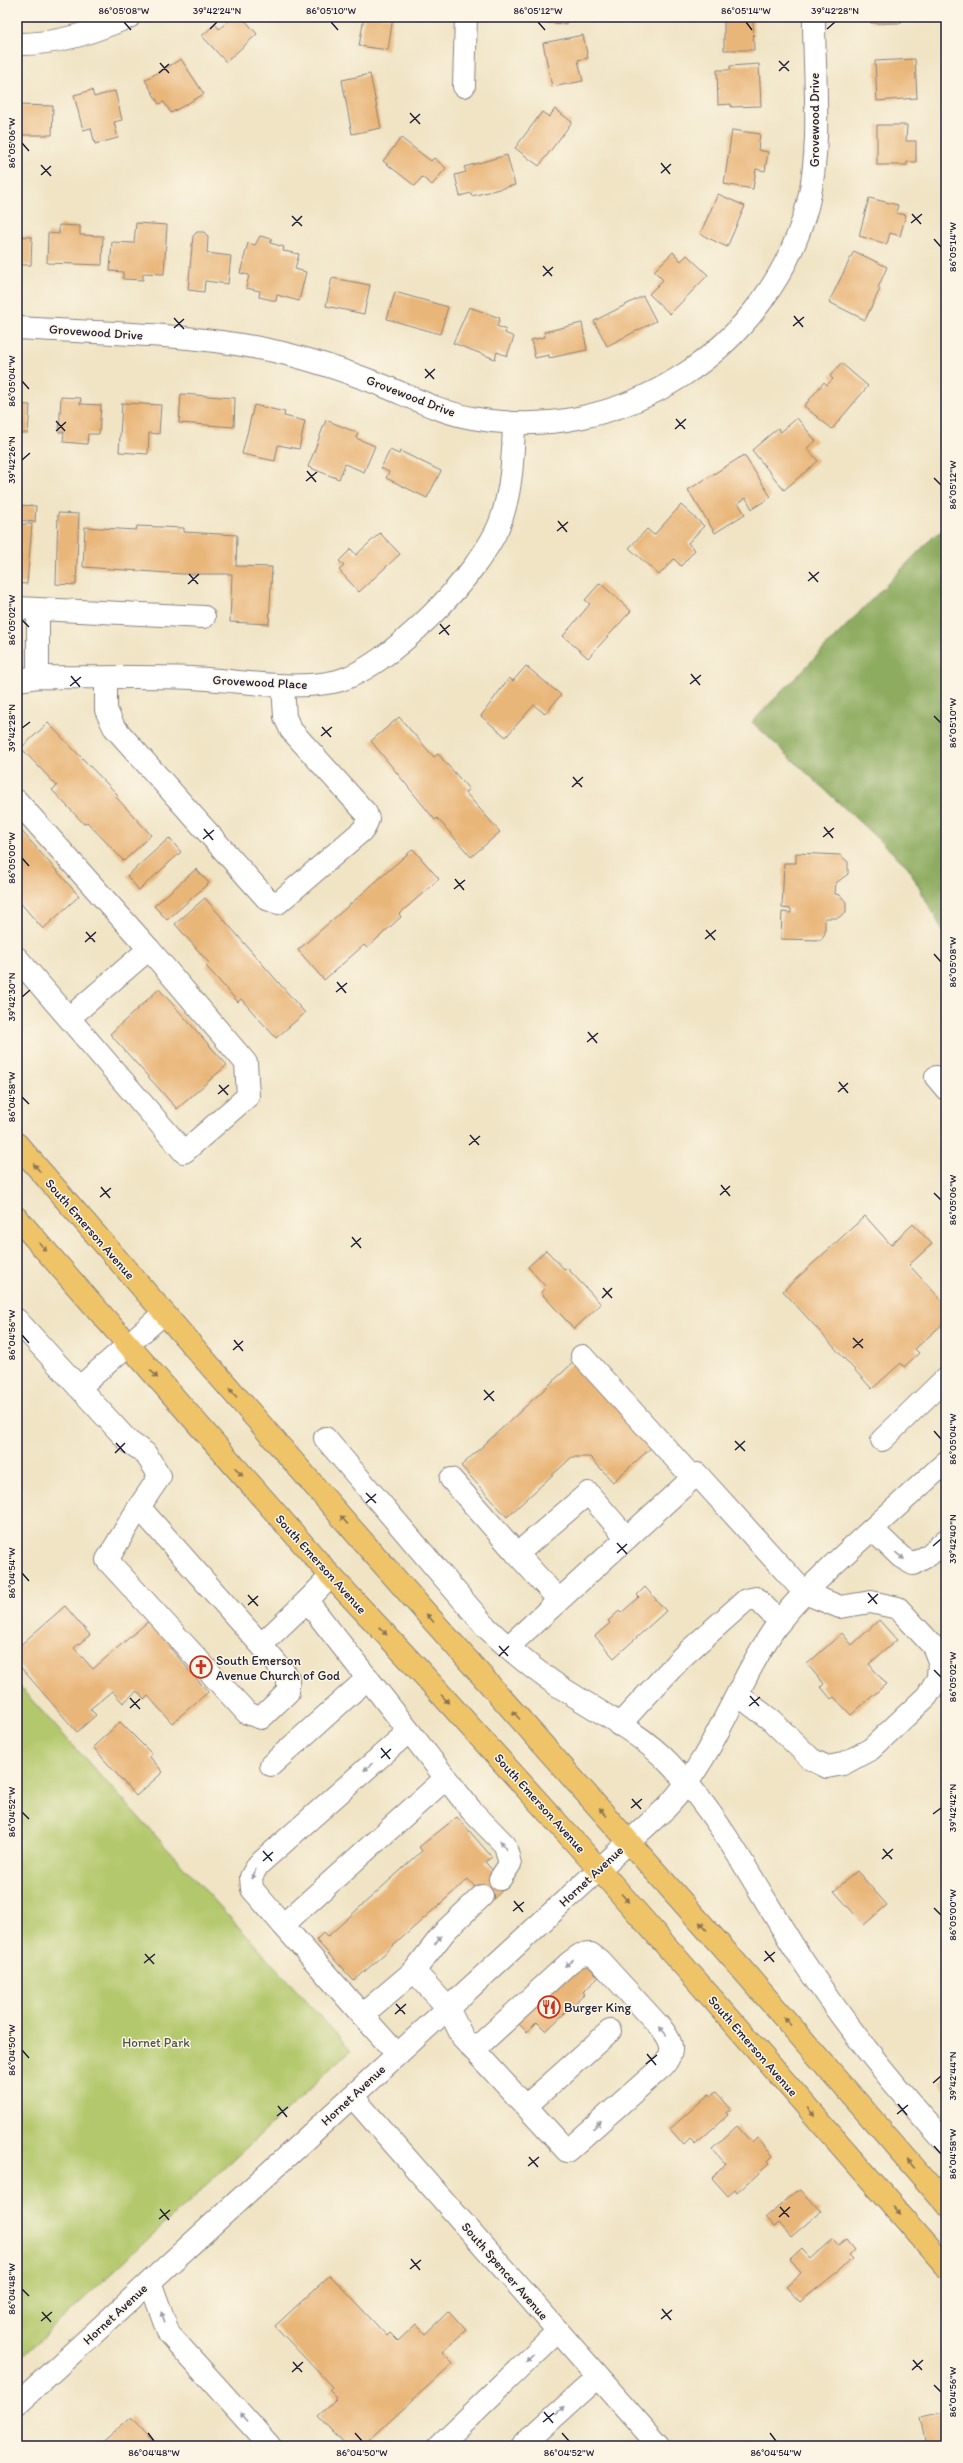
<svg xmlns="http://www.w3.org/2000/svg" width="963" height="2463" font-family="Itim,sans-serif">
	<style>
		.green { fill: #b3c86c; stroke: #6a7554 }
		.forest { fill: #8eac60; stroke: #58674e }
		.building { fill: #e9b679 }
		.lines { fill: none; stroke-linecap: round; stroke-linejoin: round }
		.minor-casing { stroke: #898380; stroke-width: 24 }
		.major-casing { stroke: #898380; stroke-width: 24 }
		.minor { stroke: #fff; stroke-width: 22 }
		.major { stroke: #efc469; stroke-width: 22 }
		.oneway { fill: #887352 }
		.oneway2 { fill: #9c9ca7 }
		.ticks { fill: none; stroke: #22223b; stroke-width: 1.5 }
		.labels { text-anchor: middle; dominant-baseline: central; stroke-width: 3; stroke-linejoin: round; paint-order: stroke }
		.street-label { font-size: 13px; fill: #22223b; stroke: #fcf5e5 }
		.poi-label { font-size: 13px; fill: #22223b; stroke: #fcf5e5; text-anchor: start }
		.park-label { font-size: 13px; fill: #4e544a; stroke: #fcf5e5 }
		.neatline { fill: none; stroke: #22223b; stroke-width: 1.5 }
		.ticks-label { font-size: 10px; text-anchor: middle; fill: #22223b }
	</style>
	<rect width="100%" height="100%" fill="#fcf5e5"/>
	<filter id="ink" filterUnits="userSpaceOnUse"><feTurbulence type="fractalNoise" baseFrequency=".025" numOctaves="2"/><feDisplacementMap in="SourceGraphic" scale="8" xChannelSelector="R" yChannelSelector="G"/><feConvolveMatrix kernelMatrix="1 2 1 2 8 2 1 2 1" color-interpolation-filters="sRGB"/></filter>
	<filter id="wash" filterUnits="userSpaceOnUse"><feTurbulence type="fractalNoise" baseFrequency=".012" numOctaves="4" result="noise"/><feDisplacementMap in="SourceGraphic" scale="16" xChannelSelector="R" yChannelSelector="G"/><feGaussianBlur stdDeviation="0.9" result="paint"/><feColorMatrix in="noise" values="0 0 0 0 0 0 0 0 0 0 0 0 0 0 0 0 0 1.4 0 .05"/><feComposite in="paint" operator="in"/></filter>
	<g filter="url(#wash)">
		<rect width="100%" height="100%" fill="#f0e4c5"/>
		<polygon class="green" points="17,1684 351,2050 17,2361"/>
		<polygon class="forest" points="946,529 946,937 908,867 752,722 935,535"/>
		<g id="blocks">
			<g class="building">
				<polygon points="233,17 242,17 257,34 226,62 202,36 215,24 219,29"/>
				<polygon points="364,17 393,17 388,50 359,46"/>
				<polygon points="536,17 566,17 566,24 535,22"/>
				<polygon points="724,17 753,17 754,50 724,50"/>
				<rect x="871" y="17" width="30" height="6"/>
				<polygon points="583,35 588,58 578,60 583,81 552,87 543,43"/>
				<polygon points="181,59 204,94 171,113 164,102 159,104 145,80"/>
				<polygon points="915,59 917,98 877,101 875,61"/>
				<polygon points="759,64 761,106 731,107 731,104 718,105 717,70 730,70 730,66"/>
				<polygon points="370,74 381,128 352,134 342,80"/>
				<polygon points="92,90 94,97 115,91 122,120 114,122 118,138 95,144 91,128 83,130 74,95"/>
				<polygon points="17,105 53,106 52,135 17,135"/>
				<polygon points="555,109 572,122 539,166 515,148 542,112 549,117"/>
				<polygon points="877,125 907,125 906,141 916,141 916,162 907,162 907,165 877,165"/>
				<polygon points="732,130 760,134 758,150 768,152 765,171 756,169 753,189 724,184"/>
				<polygon points="401,138 431,161 434,158 446,168 432,185 422,177 415,186 383,161"/>
				<polygon points="507,155 515,185 472,196 471,193 460,196 455,175 466,172 464,167"/>
				<polygon points="718,194 745,206 727,247 700,234"/>
				<polygon points="869,198 898,205 896,213 906,215 900,236 890,233 887,244 859,236"/>
				<polygon points="136,223 167,225 164,274 143,273 143,280 123,279 123,272 110,271 112,242 134,243"/>
				<polygon points="59,225 80,226 80,235 103,236 102,265 47,263 48,233 59,234"/>
				<polygon points="197,232 204,232 208,237 207,253 231,256 228,284 205,281 204,292 188,290 193,236"/>
				<polygon points="17,236 32,237 31,265 17,265"/>
				<polygon points="260,236 272,239 270,243 284,247 283,251 299,254 295,269 306,272 299,301 277,295 276,301 259,297 260,291 246,288 249,275 240,273 248,243 255,245"/>
				<polygon points="854,251 887,267 878,288 880,289 865,320 829,302"/>
				<polygon points="673,252 681,261 687,255 708,275 670,314 649,294 663,280 654,271"/>
				<polygon points="332,278 370,285 364,314 326,306"/>
				<polygon points="395,292 448,307 440,334 387,319"/>
				<polygon points="643,296 656,321 607,346 594,321"/>
				<polygon points="469,307 500,318 497,326 506,330 505,333 514,337 507,356 497,352 495,359 453,343"/>
				<polygon points="582,323 587,350 549,358 549,355 535,358 531,340 545,337 544,332"/>
				<polygon points="841,363 868,386 832,429 804,406 824,382 827,385 833,379 830,376"/>
				<polygon points="181,394 235,398 234,427 179,423"/>
				<polygon points="61,397 81,398 80,404 101,405 99,434 88,434 87,444 63,442 64,432 59,432"/>
				<polygon points="122,403 161,405 159,434 149,433 148,454 119,452"/>
				<polygon points="17,404 30,405 28,433 17,433"/>
				<polygon points="254,405 285,412 284,416 305,421 299,449 278,445 275,461 242,454"/>
				<polygon points="797,418 816,441 807,448 818,461 784,490 752,450 778,428 781,432"/>
				<polygon points="326,420 358,433 356,438 375,446 364,472 345,464 339,479 308,467"/>
				<polygon points="390,450 399,454 400,451 441,471 427,498 386,478 389,472 381,468"/>
				<polygon points="744,455 771,497 752,509 746,498 738,503 745,514 715,533 688,490"/>
				<polygon points="17,505 36,506 35,522 17,520"/>
				<polygon points="681,505 704,526 688,543 695,550 681,566 674,559 659,575 629,548 647,529 654,535"/>
				<polygon points="58,513 79,514 76,585 56,584"/>
				<polygon points="17,524 32,524 27,584 17,583"/>
				<polygon points="137,526 184,528 184,532 237,535 236,566 272,567 269,624 230,622 232,574 182,574 83,567 85,527 136,530"/>
				<polygon points="380,533 400,554 359,592 339,570 344,566 339,561 351,549 356,555"/>
				<polygon points="600,583 631,611 588,658 563,636 590,604 585,600"/>
				<polygon points="526,666 561,695 545,714 534,705 506,737 481,716 509,678 513,681"/>
				<polygon points="399,717 434,757 438,754 469,789 465,792 500,832 471,857 437,818 435,820 371,741"/>
				<polygon points="48,723 118,795 116,797 151,835 124,861 87,822 84,824 52,790 57,786 21,748"/>
				<polygon points="17,826 79,896 43,929 17,899"/>
				<polygon points="169,838 181,852 139,890 127,876"/>
				<polygon points="413,849 439,879 399,914 401,917 367,948 364,945 324,980 298,950"/>
				<polygon points="796,853 840,855 848,862 848,874 836,883 835,894 840,895 846,902 846,912 838,918 825,918 825,933 821,940 781,939 782,912 791,913 791,909 782,908 784,863 796,863"/>
				<polygon points="196,869 209,883 167,920 154,906"/>
				<polygon points="205,898 305,1013 276,1038 241,999 238,1002 206,966 209,963 175,924"/>
				<polygon points="159,989 227,1065 177,1109 110,1034"/>
				<polygon points="865,1216 891,1245 913,1224 932,1244 909,1265 946,1305 946,1321 915,1349 919,1353 904,1367 901,1363 872,1389 783,1291"/>
				<polygon points="546,1250 565,1270 567,1268 601,1304 574,1329 543,1295 541,1292 546,1287 528,1267"/>
				<polygon points="576,1360 653,1446 613,1482 590,1457 572,1457 507,1517 461,1466"/>
				<polygon points="645,1587 666,1611 614,1658 595,1636 610,1623 608,1621 619,1611 621,1613 639,1597 637,1595"/>
				<polygon points="65,1606 90,1635 74,1648 93,1669 151,1619 174,1645 170,1648 208,1692 172,1723 148,1696 144,1700 137,1691 123,1703 112,1691 90,1709 96,1715 77,1732 17,1663 17,1648"/>
				<polygon points="879,1620 897,1640 869,1664 886,1684 851,1715 834,1697 831,1699 821,1687 824,1684 807,1664 842,1633 852,1645"/>
				<polygon points="120,1722 152,1754 150,1757 163,1772 136,1796 93,1747"/>
				<polygon points="457,1817 492,1857 485,1862 507,1886 489,1903 468,1879 354,1981 316,1940 323,1933 327,1937 422,1851 419,1847"/>
				<polygon points="857,1871 887,1905 864,1925 834,1891"/>
				<polygon points="582,1960 599,1977 583,1992 585,1994 546,2031 537,2022 527,2032 514,2019"/>
				<polygon points="946,2077 946,2091 939,2083"/>
				<polygon points="716,2092 731,2109 726,2113 728,2115 695,2144 690,2139 684,2145 670,2129 709,2094 711,2096"/>
				<polygon points="737,2126 752,2143 757,2138 773,2156 768,2161 770,2163 737,2193 735,2190 728,2196 712,2178 725,2163 712,2149"/>
				<polygon points="801,2190 820,2212 791,2237 779,2223 774,2227 765,2217 795,2192"/>
				<polygon points="833,2239 838,2245 846,2239 855,2250 848,2256 852,2260 800,2302 786,2287 801,2273 790,2260 802,2249 811,2259"/>
				<polygon points="330,2275 387,2336 390,2333 398,2341 416,2324 425,2334 449,2311 466,2330 442,2352 453,2363 363,2446 346,2446 318,2416 337,2398 329,2390 332,2387 275,2326"/>
				<polygon points="946,2412 946,2446 927,2446 921,2417"/>
				<polygon points="131,2417 157,2446 98,2446"/>
			</g>
		</g>
	</g>
	<g filter="url(#ink)">
		<use href="#blocks" fill-opacity="0" stroke="#898380" stroke-width="1"/>
		<g class="lines">
			<g class="minor-casing">
				<g id="minor">
					<path d="M17 44C60 44 90 33 129 17"/>
					<polyline points="464,86 466,17"/>
					<path d="M17 328C101 333 186 333 269 350 308 358 346 371 384 386 413 398 440 412 472 418 620 447 771 349 808 203 822 145 814 77 814 17"/>
					<polyline points="17,608 204,617"/>
					<polyline points="38,609 38,677"/>
					<polyline points="106,678 106,710 114,727 267,899 278,903 364,829 368,819 366,813 291,730 285,717 283,686"/>
					<path d="M17 680 38 677C89 678 140 676 191 678 239 680 286 691 333 682 386 672 484 570 501 520 512 488 513 456 514 423"/>
					<polyline points="17,801 149,949"/>
					<polyline points="17,958 184,1152 248,1096 246,1063 149,949 69,1018"/>
					<polyline points="936,1077 946,1089"/>
					<polyline points="17,1320 128,1441 145,1453 160,1476 139,1507"/>
					<polyline points="582,1356 693,1478"/>
					<polyline points="80,1387 164,1313"/>
					<path d="M325 1438 486 1627C508 1648 531 1668 557 1685 592 1708 641 1733 669 1763 723 1819 757 1890 799 1955 842 2021 893 2085 946 2143"/>
					<polyline points="882,1440 946,1378"/>
					<polyline points="451,1479 517,1554"/>
					<polyline points="872,1529 901,1557 913,1564 929,1555 946,1540"/>
					<polyline points="331,1576 307,1601 471,1810 505,1845 510,1864 500,1879"/>
					<polyline points="558,1599 517,1554 588,1493 627,1538"/>
					<polyline points="261,1645 139,1507 107,1560 247,1713 261,1718 288,1692 288,1677 261,1645 307,1601"/>
					<polyline points="508,1647 697,1474 805,1593 840,1607 871,1602 898,1608 933,1646 939,1661 938,1678 927,1696 871,1749 843,1764 827,1767 811,1759 771,1720 738,1695"/>
					<polyline points="619,1725 682,1657 746,1600 756,1598 780,1622"/>
					<polyline points="271,1765 368,1678"/>
					<polyline points="283,1925 252,1889 251,1877 258,1865 408,1732"/>
					<path d="M414 1971 448 2008 464 2040 474 2050 567 2151 663 2066C675 2052 673 2043 662 2029L599 1960 591 1954 580 1955 570 1962 474 2050"/>
					<polyline points="362,2015 283,1925 446,1778"/>
					<polyline points="397,2054 362,2015 414,1971 446,1930 482,1896"/>
					<polyline points="352,2096 659,2446"/>
					<polyline points="526,2106 610,2031"/>
					<polyline points="150,2282 169,2334 270,2446"/>
					<path d="M17 2404 667 1807C717 1754 737 1679 780 1621 795 1601 814 1584 832 1566 869 1531 908 1497 946 1462"/>
					<polyline points="439,2446 558,2331"/>
					<polyline points="522,2446 598,2377"/>
				</g>
			</g>
			<g class="major-casing">
				<g id="major">
					<polyline points="17,1144 365,1544 739,1966 946,2204"/>
					<polyline points="17,1218 331,1576 419,1670 599,1869 946,2266"/>
				</g>
			</g>
			<use href="#minor" class="minor"/>
			<use href="#major" class="major"/>
		</g>
		<defs><path id="oneway-solid" d="M-6-.8H1V-3.2L6.5 0L1 3.2V.8H-6Z"/></defs>
		<g class="oneway">
			<use href="#oneway-solid" transform="translate(37 1168) rotate(-130)"/>
			<use href="#oneway-solid" transform="translate(43 1247) rotate(49)"/>
			<use href="#oneway-solid" transform="translate(154 1374) rotate(49)"/>
			<use href="#oneway-solid" transform="translate(233 1393) rotate(-131)"/>
			<use href="#oneway-solid" transform="translate(239 1472) rotate(49)"/>
			<use href="#oneway-solid" transform="translate(344 1520) rotate(-131)"/>
			<use href="#oneway-solid" transform="translate(430 1618) rotate(-132)"/>
			<use href="#oneway-solid" transform="translate(383 1631) rotate(47)"/>
			<use href="#oneway-solid" transform="translate(445 1699) rotate(48)"/>
			<use href="#oneway-solid" transform="translate(516 1715) rotate(-132)"/>
			<use href="#oneway-solid" transform="translate(603 1812) rotate(-132)"/>
			<use href="#oneway-solid" transform="translate(625 1898) rotate(49)"/>
			<use href="#oneway-solid" transform="translate(703 1926) rotate(-132)"/>
			<use href="#oneway-solid" transform="translate(787 2021) rotate(-131)"/>
			<use href="#oneway-solid" transform="translate(811 2112) rotate(49)"/>
			<use href="#oneway-solid" transform="translate(911 2164) rotate(-131)"/>
			<use href="#oneway-solid" transform="translate(897 2210) rotate(49)"/>
		</g>
		<g class="oneway2">
			<use href="#oneway-solid" transform="translate(900 1556) rotate(39)"/>
			<use href="#oneway-solid" transform="translate(368 1767) rotate(139)"/>
			<use href="#oneway-solid" transform="translate(503 1845) rotate(-123)"/>
			<use href="#oneway-solid" transform="translate(254 1874) rotate(110)"/>
			<use href="#oneway-solid" transform="translate(438 1940) rotate(-52)"/>
			<use href="#oneway-solid" transform="translate(569 1963) rotate(141)"/>
			<use href="#oneway-solid" transform="translate(663 2031) rotate(-130)"/>
			<use href="#oneway-solid" transform="translate(597 2125) rotate(-41)"/>
			<use href="#oneway-solid" transform="translate(163 2317) rotate(-110)"/>
			<use href="#oneway-solid" transform="translate(530 2358) rotate(136)"/>
			<use href="#oneway-solid" transform="translate(561 2410) rotate(-42)"/>
			<use href="#oneway-solid" transform="translate(244 2417) rotate(-133)"/>
		</g>
	</g>
	<path class="ticks" d="M124 22 131 30M331 22 338 30M538 22 545 30M746 22 752 30M210 29 217 22M827 29 835 22M779 61 789 71M160 63 169 73M779 71 789 61M159 73 169 64M410 113 420 124M410 123 420 114M22 143 29 151M661 163 670 174M41 165 51 176M661 173 671 164M41 175 51 166M912 214 921 224M292 216 302 226M911 223 922 214M292 226 302 216M934 239 941 247M543 266 552 276M543 276 553 267M794 316 803 327M174 318 184 329M793 326 804 317M174 328 184 319M425 369 434 379M425 378 435 369M22 381 29 389M676 419 685 429M56 421 65 431M675 429 686 419M56 431 66 422M22 460 30 453M307 471 316 482M934 478 941 485M306 481 317 472M558 521 567 532M557 531 568 522M809 572 818 582M189 574 198 584M808 581 819 572M188 584 199 574M22 620 29 627M440 624 449 635M439 634 450 625M691 674 700 685M71 676 80 687M690 684 701 675M70 686 81 677M934 716 941 723M322 727 331 737M22 728 30 722M321 736 332 727M573 777 582 787M572 787 583 777M824 827 833 838M204 829 213 840M823 837 834 828M203 839 214 830M22 858 29 866M455 879 464 890M454 889 465 880M706 930 715 940M86 932 95 942M705 939 716 930M85 942 96 932M934 954 941 962M337 982 346 993M336 992 347 983M22 997 30 990M588 1032 597 1043M587 1042 598 1033M839 1082 848 1093M219 1085 228 1095M838 1092 848 1083M218 1094 229 1085M22 1097 29 1104M470 1135 479 1145M469 1145 480 1136M721 1185 730 1196M101 1187 110 1198M934 1193 941 1200M720 1195 730 1186M100 1197 111 1188M352 1237 361 1248M351 1247 361 1238M603 1288 612 1298M602 1298 612 1288M22 1335 29 1343M853 1338 863 1348M234 1340 243 1351M853 1348 863 1339M233 1350 243 1341M484 1390 494 1401M484 1400 494 1391M934 1431 941 1439M735 1441 745 1451M116 1443 125 1453M735 1450 745 1441M115 1453 125 1443M366 1493 376 1503M366 1503 376 1494M617 1543 627 1554M933 1546 941 1539M617 1553 627 1544M22 1573 29 1581M868 1593 877 1604M248 1595 258 1606M868 1603 878 1594M248 1605 258 1596M499 1646 508 1656M499 1656 509 1646M934 1670 941 1677M750 1696 759 1706M130 1698 140 1709M749 1706 760 1697M130 1708 140 1699M381 1748 390 1759M381 1758 391 1749M632 1799 641 1809M631 1808 642 1799M22 1812 29 1819M933 1814 941 1808M883 1849 892 1859M263 1851 272 1861M882 1859 893 1849M263 1861 273 1852M514 1901 523 1912M934 1908 941 1915M513 1911 524 1902M765 1951 774 1962M145 1954 154 1964M764 1961 775 1952M144 1963 155 1954M396 2004 405 2014M395 2014 406 2004M22 2050 29 2058M647 2054 656 2065M646 2064 657 2055M933 2083 941 2076M898 2104 907 2115M278 2106 287 2117M897 2114 908 2105M277 2116 288 2107M934 2146 941 2154M529 2157 538 2167M528 2166 539 2157M780 2207 789 2217M160 2209 169 2220M779 2217 790 2207M159 2219 170 2210M411 2259 420 2270M410 2269 421 2260M22 2289 29 2296M662 2309 671 2320M42 2312 51 2322M661 2319 672 2310M41 2321 52 2312M913 2360 922 2370M293 2362 302 2372M912 2370 923 2360M292 2372 303 2362M934 2385 941 2392M544 2412 553 2423M543 2422 554 2413M148 2433 154 2441M355 2433 362 2441M562 2433 569 2441M770 2433 776 2441"/>
	<defs>
		<g id="church-ring" transform="scale(1.15)"><circle r="9.5" fill="#fcf5e5" stroke="#c8321e" stroke-width="1.5"/><path d="M-1.2-6h2.4v3.5h3.3v2.4h-3.3V6h-2.4V-.1h-3.3v-2.4h3.3Z" fill="#c8321e"/></g>
		<g id="restaurant-ring" transform="scale(1.15)"><circle r="9.5" fill="#fcf5e5" stroke="#c8321e" stroke-width="1.5"/><path d="M-5-6h1v4h1v-4h1v4h1v-4h1v5L-1.5 .5V6h-2V.5L-5-1ZM5-6V6H3V1.5H1.5Q1.5-4 5-6Z" fill="#c8321e"/></g>
	</defs>
	<g fill-rule="evenodd">
		<use href="#church-ring" x="201" y="1667"/>
		<use href="#restaurant-ring" x="549" y="2007"/>
	</g>
	<g class="labels">
		<g class="street-label">
			<text transform="translate(814 120) rotate(-90)">Grovewood Drive</text>
			<text transform="translate(96 332) rotate(4)">Grovewood Drive</text>
			<text transform="translate(411 396) rotate(21)">Grovewood Drive</text>
			<text transform="translate(260 682) rotate(3)">Grovewood Place</text>
			<text transform="translate(90 1229) rotate(49)">South Emerson Avenue</text>
			<text transform="translate(321 1564) rotate(48)">South Emerson Avenue</text>
			<text transform="translate(540 1803) rotate(48)">South Emerson Avenue</text>
			<text transform="translate(591 1876) rotate(-43)">Hornet Avenue</text>
			<text transform="translate(753 2046) rotate(49)">South Emerson Avenue</text>
			<text transform="translate(353 2095) rotate(-43)">Hornet Avenue</text>
			<text transform="translate(505 2271) rotate(49)">South Spencer Avenue</text>
			<text transform="translate(115 2314) rotate(-43)">Hornet Avenue</text>
		</g>
		<g class="poi-label">
			<text x="216" y="1660">South Emerson<tspan x="216" dy="15">Avenue Church of God</tspan></text>
			<text x="564" y="2007">Burger King</text>
		</g>
		<g class="park-label">
			<text x="156" y="2042">Hornet Park</text>
		</g>
	</g>
	<rect width="963" height="2463" fill="none" stroke="#fcf5e5" stroke-width="44"/>
	<rect x="22" y="22" width="919" height="2419" class="neatline"/>
	<g class="ticks-label">
		<text x="124" y="14">86°05'08"W</text>
		<text x="217" y="14">39°42'24"N</text>
		<text x="331" y="14">86°05'10"W</text>
		<text x="538" y="14">86°05'12"W</text>
		<text x="746" y="14">86°05'14"W</text>
		<text x="835" y="14">39°42'28"N</text>
		<text transform="translate(11 143) rotate(-90)" y="4">86°05'06"W</text>
		<text transform="translate(952 247) rotate(-90)" y="4">86°05'14"W</text>
		<text transform="translate(11 381) rotate(-90)" y="4">86°05'04"W</text>
		<text transform="translate(11 460) rotate(-90)" y="4">39°42'26"N</text>
		<text transform="translate(952 485) rotate(-90)" y="4">86°05'12"W</text>
		<text transform="translate(11 620) rotate(-90)" y="4">86°05'02"W</text>
		<text transform="translate(952 723) rotate(-90)" y="4">86°05'10"W</text>
		<text transform="translate(11 728) rotate(-90)" y="4">39°42'28"N</text>
		<text transform="translate(11 858) rotate(-90)" y="4">86°05'00"W</text>
		<text transform="translate(952 962) rotate(-90)" y="4">86°05'08"W</text>
		<text transform="translate(11 997) rotate(-90)" y="4">39°42'30"N</text>
		<text transform="translate(11 1097) rotate(-90)" y="4">86°04'58"W</text>
		<text transform="translate(952 1200) rotate(-90)" y="4">86°05'06"W</text>
		<text transform="translate(11 1335) rotate(-90)" y="4">86°04'56"W</text>
		<text transform="translate(952 1439) rotate(-90)" y="4">86°05'04"W</text>
		<text transform="translate(952 1539) rotate(-90)" y="4">39°42'40"N</text>
		<text transform="translate(11 1573) rotate(-90)" y="4">86°04'54"W</text>
		<text transform="translate(952 1677) rotate(-90)" y="4">86°05'02"W</text>
		<text transform="translate(952 1808) rotate(-90)" y="4">39°42'42"N</text>
		<text transform="translate(11 1812) rotate(-90)" y="4">86°04'52"W</text>
		<text transform="translate(952 1915) rotate(-90)" y="4">86°05'00"W</text>
		<text transform="translate(11 2050) rotate(-90)" y="4">86°04'50"W</text>
		<text transform="translate(952 2076) rotate(-90)" y="4">39°42'44"N</text>
		<text transform="translate(952 2154) rotate(-90)" y="4">86°04'58"W</text>
		<text transform="translate(11 2289) rotate(-90)" y="4">86°04'48"W</text>
		<text transform="translate(952 2392) rotate(-90)" y="4">86°04'56"W</text>
		<text x="154" y="2456">86°04'48"W</text>
		<text x="362" y="2456">86°04'50"W</text>
		<text x="569" y="2456">86°04'52"W</text>
		<text x="776" y="2456">86°04'54"W</text>
	</g>
</svg>
